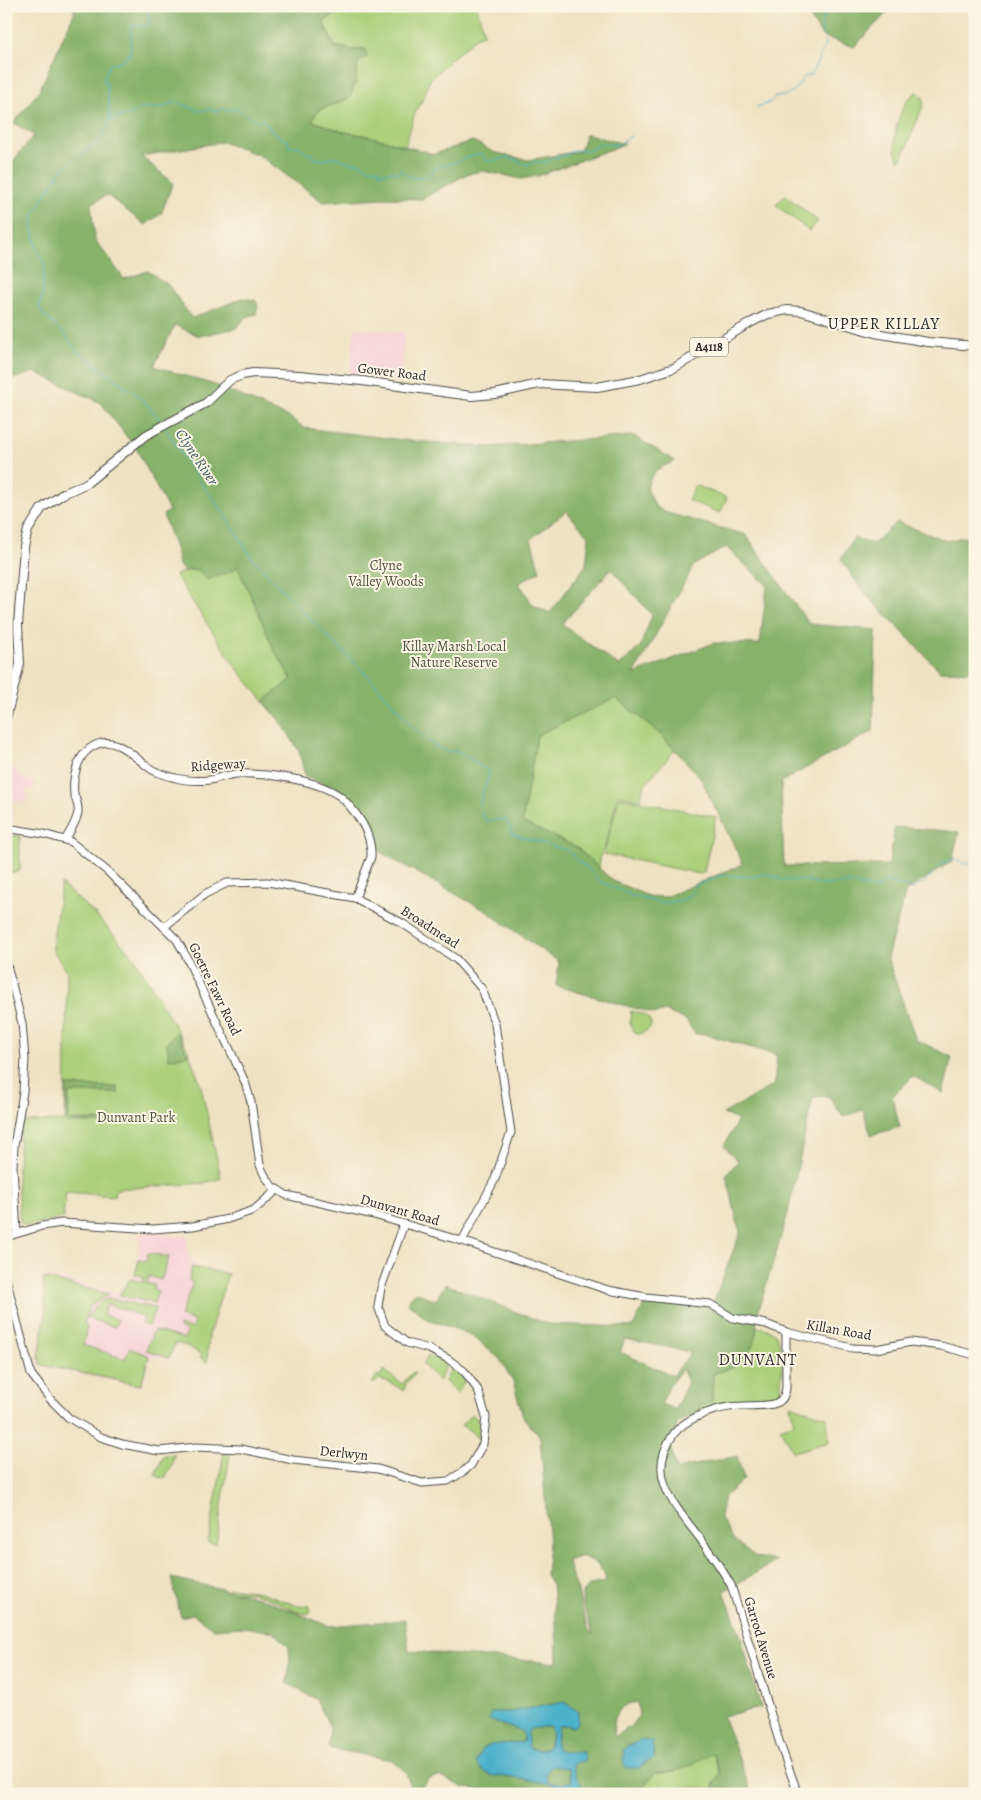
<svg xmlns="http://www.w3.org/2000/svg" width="981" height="1800" font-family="Alegreya,serif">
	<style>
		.built { fill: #f6cfd5 }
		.green { fill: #aad07b; stroke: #6a7e53 }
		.forest { fill: #87b26b; stroke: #596e4b; fill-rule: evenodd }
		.water { fill: #4bb0ca; stroke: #3b6e7a; fill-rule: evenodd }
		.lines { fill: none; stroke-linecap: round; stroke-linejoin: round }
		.stream { stroke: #4bb0ca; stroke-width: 1 }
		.secondary-casing { stroke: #484642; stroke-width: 9 }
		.primary-casing { stroke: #484642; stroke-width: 10 }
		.secondary { stroke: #fff; stroke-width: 7 }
		.primary { stroke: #fff; stroke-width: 8 }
		.labels { text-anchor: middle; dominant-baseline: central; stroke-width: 4; stroke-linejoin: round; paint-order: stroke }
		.shield { fill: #fcf5e5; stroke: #6a6863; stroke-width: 1 }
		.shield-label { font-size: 12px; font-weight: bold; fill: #2b2b2b }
		.street-label { font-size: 14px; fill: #2b2b2b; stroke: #fcf5e5 }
		.park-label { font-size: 14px; fill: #4b543f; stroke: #fcf5e5 }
		.water-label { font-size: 15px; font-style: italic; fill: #365a63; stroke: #fcf5e5 }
		.quarter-label { font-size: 16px; letter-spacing: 1px; fill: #2b2b2b; stroke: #fcf5e5 }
	</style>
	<rect width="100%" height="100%" fill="#fcf5e5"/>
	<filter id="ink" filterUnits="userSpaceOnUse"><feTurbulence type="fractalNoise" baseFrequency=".02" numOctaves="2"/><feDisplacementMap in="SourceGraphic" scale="10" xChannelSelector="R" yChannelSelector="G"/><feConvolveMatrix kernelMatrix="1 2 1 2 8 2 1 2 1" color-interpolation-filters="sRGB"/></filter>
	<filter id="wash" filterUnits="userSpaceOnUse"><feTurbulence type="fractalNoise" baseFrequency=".0096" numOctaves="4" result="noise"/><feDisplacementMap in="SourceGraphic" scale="20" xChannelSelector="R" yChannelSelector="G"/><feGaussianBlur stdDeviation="1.12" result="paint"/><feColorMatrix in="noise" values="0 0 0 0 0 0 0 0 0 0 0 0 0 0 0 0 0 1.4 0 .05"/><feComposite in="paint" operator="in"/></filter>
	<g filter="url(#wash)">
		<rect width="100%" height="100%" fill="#efe2c2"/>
		<g class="built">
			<polygon points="355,328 405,333 400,380 350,375"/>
			<polygon points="6,763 14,765 13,768 16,768 15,771 20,774 19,777 35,782 34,790 27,789 26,802 18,801 18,802 13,802 13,824 6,824"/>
			<polygon points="139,1233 187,1237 187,1250 195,1267 229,1273 205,1351 176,1343 169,1360 151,1356 142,1387 40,1366 37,1357 45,1312 42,1276 119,1292 135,1274 140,1245"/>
		</g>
		<g class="green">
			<polygon points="352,6 477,6 484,34 479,35 451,59 430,80 423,99 415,113 405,146 368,136 345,132 312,121 318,110 339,103 355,83 358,63 365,49 352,50 334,46 323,21"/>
			<path d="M918 92 923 97 924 103 902 159 899 160C888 147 900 96 918 92Z"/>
			<polygon points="785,195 818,221 809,231 776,205"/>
			<polygon points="695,485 727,498 720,513 688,500"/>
			<path d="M237 566 257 609 274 650 292 680 283 725 235 666 175 575C194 567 217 568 237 566Z"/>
			<polygon points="616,697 661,735 675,750 645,784 640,800 618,795 605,847 601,854 599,868 576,847 522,823 537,735"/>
			<polygon points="619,797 716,817 704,872 700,874 604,854"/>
			<polygon points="6,835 20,836 20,871 6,874"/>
			<polygon points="61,884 96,915 135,959 177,1030 188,1050 201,1086 221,1178 205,1183 116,1189 114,1196 66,1192 63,1218 27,1226 20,1222 17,1180 21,1122 65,1121 67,971 53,951 53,941"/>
			<path d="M631 1011C636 1012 644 1014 647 1017 657 1025 646 1033 638 1034L633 1031 630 1023Z"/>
			<polygon points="148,1253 169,1257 161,1280 149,1276 148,1281 143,1280 143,1276 135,1274 139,1260 146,1261"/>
			<polygon points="192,1267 228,1274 209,1334 207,1363 201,1358 201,1354 187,1346 175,1343 169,1358 146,1350 154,1330 184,1339 187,1332 179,1328 179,1326 192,1329 194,1321 180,1316 193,1283 189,1280"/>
			<polygon points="43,1278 109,1294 90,1306 84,1322 87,1328 83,1345 125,1359 130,1348 149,1356 141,1385 41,1365 39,1357 46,1311"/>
			<polygon points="130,1279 155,1285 154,1289 158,1291 154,1303 119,1295"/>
			<polygon points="105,1299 111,1299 155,1308 149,1326 142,1324 144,1317 107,1304 103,1315 118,1320 115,1327 87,1318 94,1307"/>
			<path d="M757 1327C764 1328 771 1329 775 1334 784 1344 783 1386 778 1398L771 1400 733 1402 700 1411V1406L712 1401 713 1374 734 1367 753 1347Z"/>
			<polygon points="428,1355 447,1363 439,1381 423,1365"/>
			<polygon points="452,1366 465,1379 458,1394 445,1381"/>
			<polygon points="384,1370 402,1384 413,1372 415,1373 406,1383 404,1391 391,1383 379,1379 375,1383 372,1383 377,1375 380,1376"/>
			<polygon points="790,1405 827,1417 829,1442 793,1452 780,1428 794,1423"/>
			<polygon points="472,1414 482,1423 479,1440 472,1432 461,1425"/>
			<polygon points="224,1452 230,1454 216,1544 208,1543"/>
			<polygon points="174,1454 172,1466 164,1479 155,1475 164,1455"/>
			<polygon points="229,1588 261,1592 295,1605 310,1606 310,1613 307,1614 295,1611 278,1602 254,1593 228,1591"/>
			<path d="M713 1753 720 1774 715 1783 713 1794H710L711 1789 683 1787V1794H636L655 1773C667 1773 680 1771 691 1765 699 1761 704 1756 713 1753Z"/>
		</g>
		<g class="forest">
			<path d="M69 6H352L323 21 334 46 352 50 365 49 367 57 358 63 355 83 350 98 318 110 312 121 345 132 368 136 434 154 473 141 493 152 528 160 580 151 586 134 625 144 538 176 521 179 483 171 467 174 422 199 381 198 323 202 259 155 222 142 141 156 173 183 161 214 145 225 107 195 91 204 95 240 124 279 148 271 168 285 192 318 243 298 255 300 258 306 256 314 246 317 237 328 199 336 175 325 154 366 218 386 290 418 304 428 403 440 488 447 634 436 675 461 656 470 650 479 647 488 655 506 664 512 746 535 809 624 876 630 873 731 781 782 784 866 889 865 895 827 959 832 952 861 906 891 887 957 916 1040 952 1057 943 1093 913 1076 892 1097 900 1127 871 1135 863 1110 843 1117 829 1096 813 1097 788 1213 756 1319 757 1327 753 1347 734 1367 713 1374 712 1401 700 1406V1411L678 1422 670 1446 676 1469 737 1456 744 1479 724 1497 720 1516 733 1540 756 1557 777 1561 724 1591 741 1637 761 1708 723 1716 752 1794H713L715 1783 720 1773 713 1753C704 1756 699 1761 691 1765 680 1771 667 1773 655 1773L636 1794H581C584 1781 572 1776 573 1764L578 1762 583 1752H564L558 1750 556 1743 558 1726 565 1725 573 1727 578 1711 564 1702 511 1712H491L503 1727H509L522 1731 524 1737 523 1742 490 1745V1775C508 1778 560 1781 571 1794H560L555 1791 513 1793 465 1788 439 1776 428 1779 417 1794H388V1787H410L406 1772 392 1760 328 1748 330 1727 316 1699 287 1683 290 1664 289 1647 274 1632 243 1627 214 1629 193 1614 181 1617 171 1578 258 1597 329 1626 405 1620 409 1651 557 1663 556 1626 552 1584 546 1575 549 1544 540 1437 523 1417 513 1381 499 1358 469 1334 425 1318 407 1302 415 1292 436 1300 445 1284 547 1324 633 1327 646 1301 698 1306 713 1303 740 1233 726 1175 738 1161 724 1146 738 1120 723 1114 774 1085 777 1055 704 1034H695L686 1020 665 1011 656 1014 556 986 559 962 486 911 382 853 366 822 345 792 305 776 299 751 283 725 264 701 292 679 274 650 257 609 237 566 234 570 207 580 199 570 189 569 183 571 177 562 178 557 163 515 169 511 137 450 101 403 35 372 6 381V170L34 135 14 123 39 91 75 11ZM566 511 589 537 586 565 550 613 533 605 519 583 540 571 531 539ZM726 547 767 585 760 644 714 643 634 674 694 565ZM611 569 652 615 640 647 619 666 562 624ZM616 698 661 735 700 777 743 864 665 897 648 896 613 881 576 847 522 822 537 735ZM625 1339 691 1352 673 1376 620 1352ZM682 1369 688 1382 675 1409 661 1404 669 1386ZM581 1556C593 1560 605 1568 606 1582L590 1585 582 1594 583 1605 593 1634H591C585 1622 582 1609 579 1596 577 1584 569 1573 568 1561ZM637 1702 639 1715 631 1726 615 1737C612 1726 614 1713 624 1706 627 1704 633 1703 637 1702ZM641 1739 654 1748 655 1757 639 1768 623 1759 627 1746 634 1744Z"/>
			<polygon points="803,6 893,6 854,47 822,36"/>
			<polygon points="897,522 947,541 962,537 975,539 975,672 940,671 862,590 841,559 854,538 873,544"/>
			<polygon points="177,1032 188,1055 169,1059 167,1043"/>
			<polygon points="67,1086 118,1087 118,1093 69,1093 69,1120 117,1120 117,1123 66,1123"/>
			<path d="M551 1726C553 1743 549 1755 529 1748L527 1734 530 1729Z"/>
			<polygon points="551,1766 568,1768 572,1781 559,1784 548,1782 546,1774"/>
		</g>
		<g class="water">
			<path d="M564 1702 578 1711V1723L573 1727 565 1725 558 1726 556 1743 558 1750 564 1752H583L585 1760 573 1764C572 1776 584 1781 581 1794H571C560 1781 507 1778 490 1775L482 1770 476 1763 482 1749 490 1745 523 1742 524 1737 522 1731C511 1727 500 1725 489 1720L491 1712H511ZM550 1726C555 1743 548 1755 529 1748L527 1734 530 1729ZM551 1766 568 1768 572 1781 559 1784 548 1782 546 1774Z"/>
			<path d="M641 1739 653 1742 652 1747 654 1748V1759L647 1761 639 1768H628L625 1767 623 1758 625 1755 623 1750C628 1745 635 1744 641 1739Z"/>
		</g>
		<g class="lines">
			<g class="stream">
				<path d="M146 6 150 25 148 27 131 25C130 48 136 59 110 64L103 79 107 84 110 117 106 131 95 144 61 170 33 215 32 224 37 249 44 263 43 294 39 307 46 317 62 331 77 351 141 398 162 422"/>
				<path d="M757 107 769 103 775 97C792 96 796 89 805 76L811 75 825 45 821 24 829 6"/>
				<path d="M110 120 133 113 141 108H161L175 102C184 106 191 106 199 111L211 109 218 112 220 108 228 110 237 108C243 116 251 116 258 122L262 119 268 125 270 129 279 136 280 138 288 140 289 147 299 146 309 155 311 153 314 158 322 160 335 157 351 163H360L367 168 379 169V173L394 171 397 174 400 170 411 178 421 177H431V171C440 166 441 166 450 164 462 161 471 153 483 154L486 160C496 163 498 158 506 158 513 158 520 161 526 165L533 162H547L553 158 564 156 574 150H591L599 144 618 145 631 136"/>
				<path d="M165 428 200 482 220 507 252 558 298 607 369 677 412 726 428 741 446 752 456 751 461 753 490 772C485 789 472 807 487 821L505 819 511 829 512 834 569 851 576 860 586 867 601 882 635 897 662 903 682 900 689 896 695 886 722 875 750 877 765 874 771 875 783 880H804L822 885 851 883 860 886 866 885 873 890 880 888 883 882 887 881 902 886 914 889 927 880 943 863 954 858 965 864 975 861"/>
				<polyline points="582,1791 585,1794"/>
			</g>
		</g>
	</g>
	<g filter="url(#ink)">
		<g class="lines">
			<g class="secondary-casing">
				<g id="secondary">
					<polyline points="6,828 44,834 71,842 107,871 164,927 177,940 186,956 245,1082 251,1102 260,1165 264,1174 272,1186 286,1195 374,1215 462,1241 608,1290 646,1297 710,1304 733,1318 766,1324 786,1332 852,1348 876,1349 911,1342 941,1346 975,1355"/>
					<path d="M65 840C70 832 77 821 78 812 79 806 76 800 74 794 72 779 77 758 89 749 113 730 133 757 151 769 159 774 168 776 176 778 187 781 199 781 210 780 219 778 227 775 236 774 265 773 319 779 342 798 345 801 349 805 352 809 363 822 372 839 371 857L355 898"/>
					<polyline points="164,927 205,894 227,883 268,882 355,898 402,923 456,959 482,989 495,1024 511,1132 495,1179 462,1241"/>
					<polyline points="6,961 22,1023 25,1059 23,1092 14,1146 13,1167 17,1233"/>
					<polyline points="6,1237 42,1226 62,1223 153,1229 193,1226 228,1219 254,1210 277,1190"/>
					<polyline points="6,1279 31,1374 50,1399 69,1418 101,1437 122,1444 159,1451 196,1447 241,1449 293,1460 378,1469 422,1483 448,1481 464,1471 471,1465 483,1444 486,1417 478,1390 464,1371 448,1359 429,1349 407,1343 385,1326 378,1306 381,1288 404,1224"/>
					<path d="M786 1332V1388C785 1395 783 1401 776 1403 766 1407 752 1405 742 1406 721 1406 685 1417 673 1435 645 1475 675 1506 699 1537 710 1552 721 1568 731 1585L780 1744 798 1794"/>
				</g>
			</g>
			<g class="primary-casing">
				<polyline id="primary" points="6,718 20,664 18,625 24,547 28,530 42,508 63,494 87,483 146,435 206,403 230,380 242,375 253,373 299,375 362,381 471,396 495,394 539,384 597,387 640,379 674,368 752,322 768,314 787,310 801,311 875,333 928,342 975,346"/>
			</g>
			<use href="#secondary" class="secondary"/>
			<use href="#primary" class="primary"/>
		</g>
	</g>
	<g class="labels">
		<rect class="shield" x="690" y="337.5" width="38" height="19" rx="4"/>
		<g class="shield-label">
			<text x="709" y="347">A4118</text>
		</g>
		<g class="street-label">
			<text transform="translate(392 372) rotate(7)">Gower Road</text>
			<text transform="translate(218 765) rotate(-4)">Ridgeway</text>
			<text transform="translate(430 927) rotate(33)">Broadmead</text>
			<text transform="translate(215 989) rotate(64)">Goetre Fawr Road</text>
			<text transform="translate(400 1210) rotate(16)">Dunvant Road</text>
			<text transform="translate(839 1330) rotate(10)">Killan Road</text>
			<text transform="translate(344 1453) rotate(6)">Derlwyn</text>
			<text transform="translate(761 1638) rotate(73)">Garrod Avenue</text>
		</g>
		<g class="park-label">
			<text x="386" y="565">Clyne<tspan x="386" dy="16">Valley Woods</tspan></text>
			<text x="454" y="646">Killay Marsh Local<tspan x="454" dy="16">Nature Reserve</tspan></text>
			<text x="136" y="1117">Dunvant Park</text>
		</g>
		<g class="water-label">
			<text transform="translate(197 457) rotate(56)">Clyne River</text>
		</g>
		<g class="quarter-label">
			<text x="884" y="324">UPPER KILLAY</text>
			<text x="758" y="1360">DUNVANT</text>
		</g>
	</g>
	<rect width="981" height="1800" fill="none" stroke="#fcf5e5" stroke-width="25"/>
</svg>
